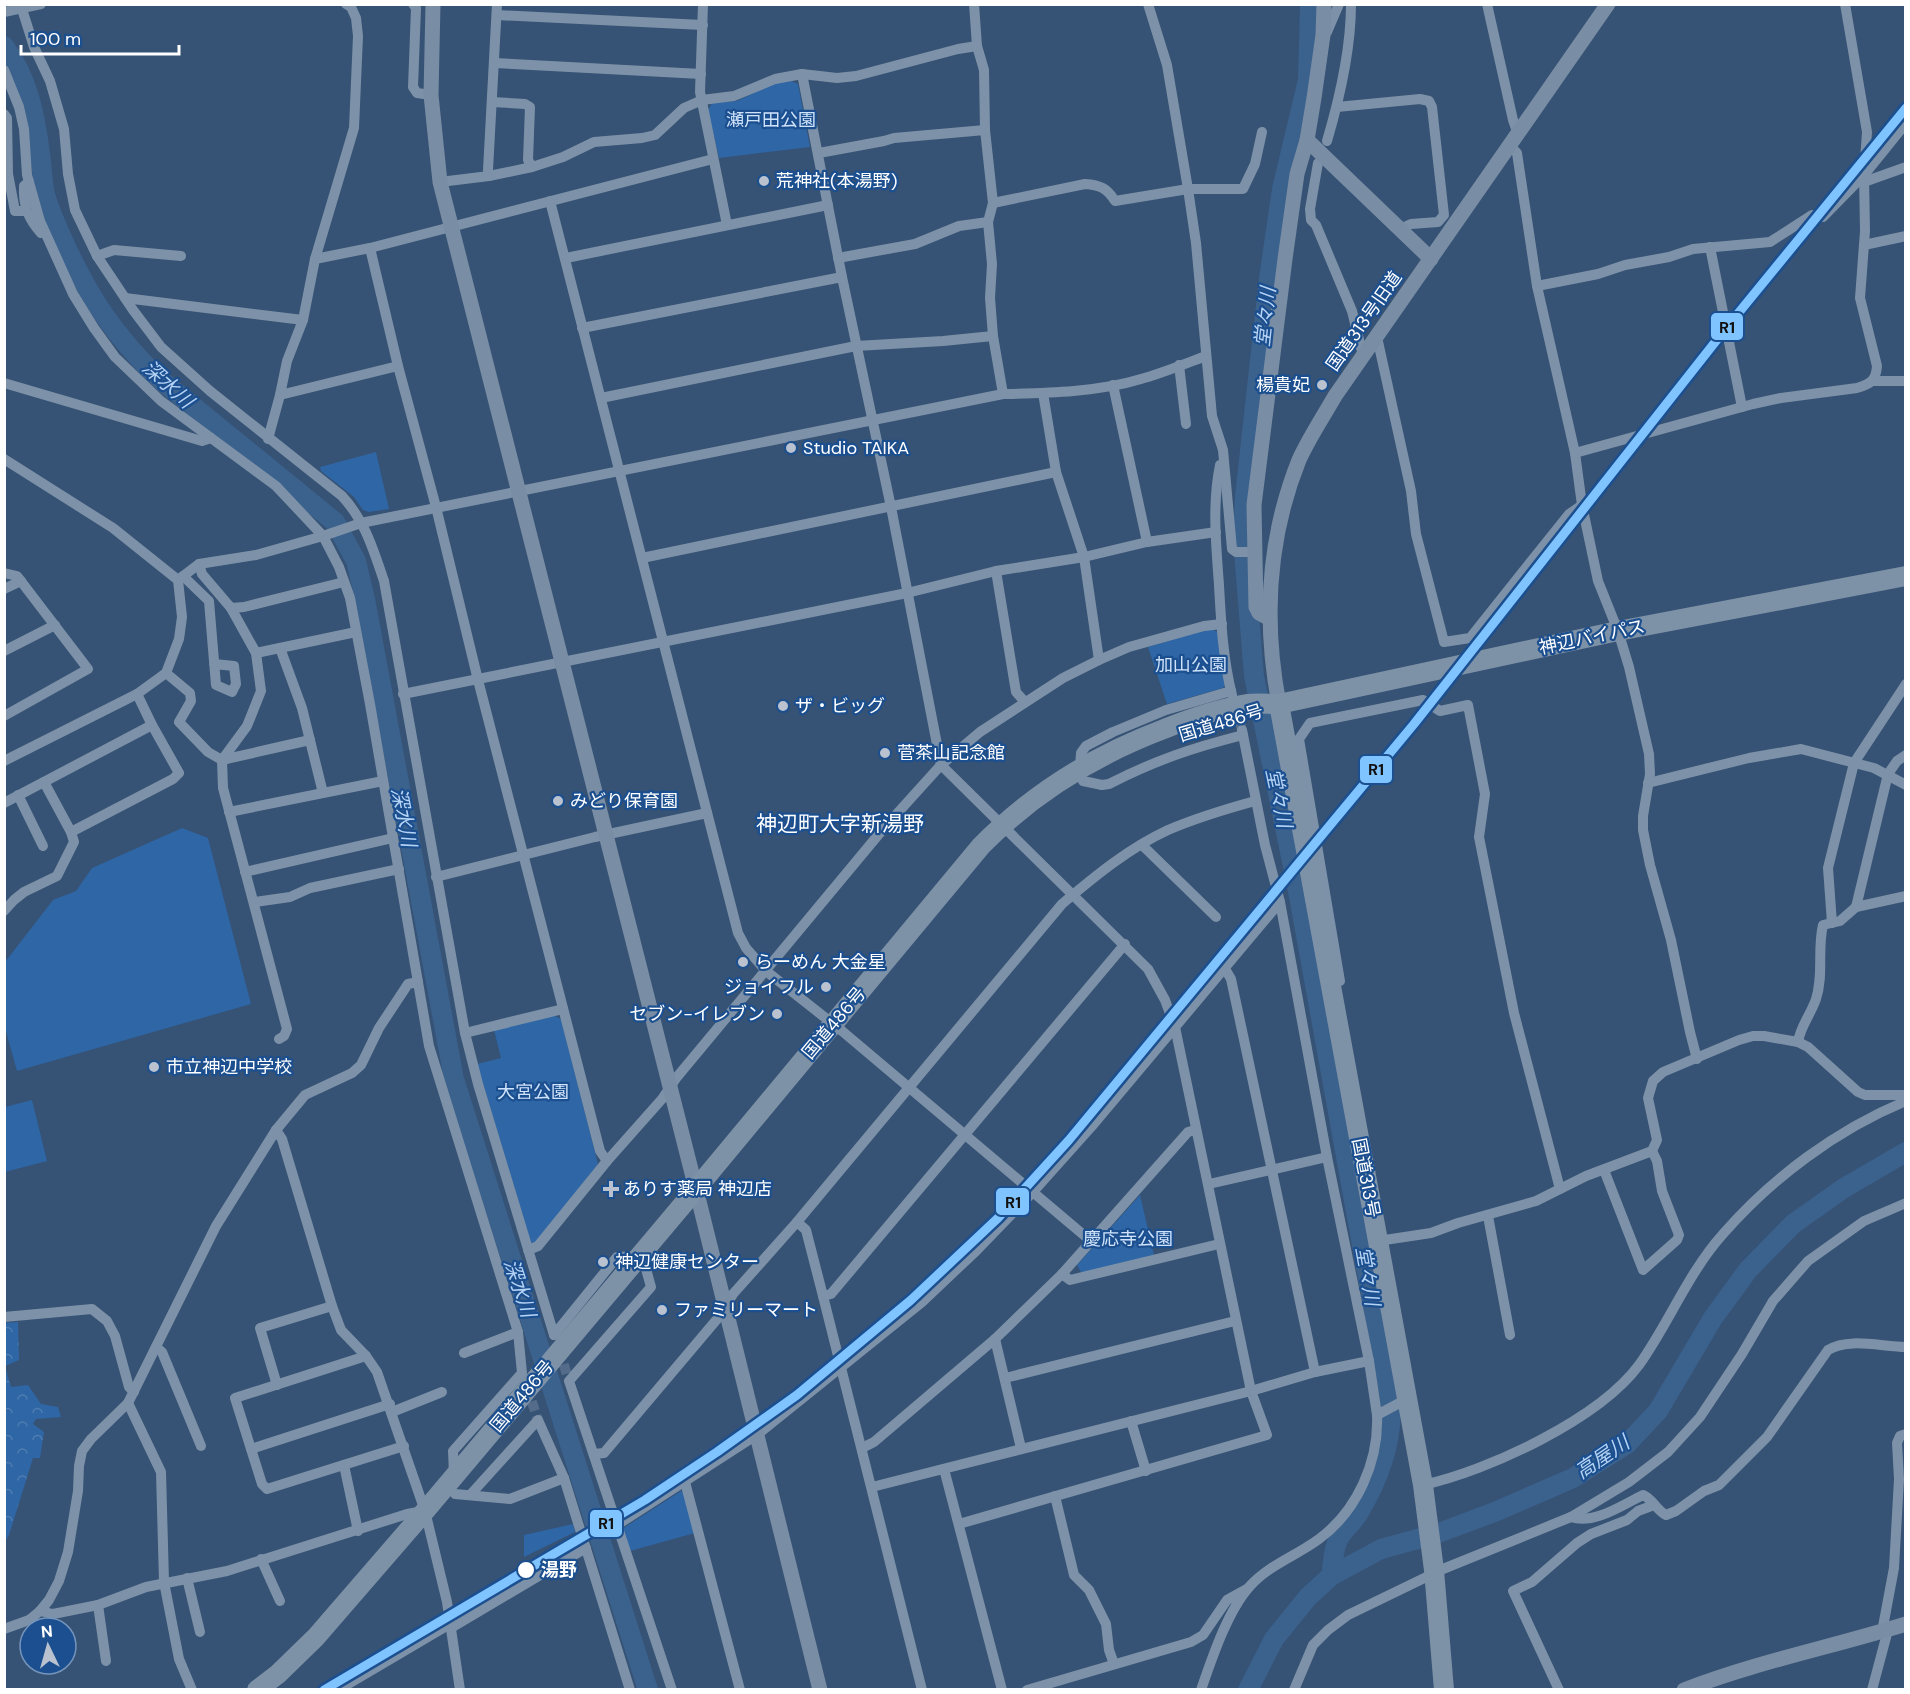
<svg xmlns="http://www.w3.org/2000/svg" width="1910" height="1694" font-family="'DM Sans','Noto Sans JP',sans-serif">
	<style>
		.forest { fill: url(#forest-crowns) }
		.park { fill: #2f66a5 }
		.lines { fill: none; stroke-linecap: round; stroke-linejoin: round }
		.river { stroke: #3b618d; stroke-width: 20 }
		.street-tunnel { stroke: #546c89; stroke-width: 10; stroke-dasharray: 10 5; stroke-linecap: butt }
		.street { stroke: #7d92a8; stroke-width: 10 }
		.secondary { stroke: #798da4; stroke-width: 15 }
		.highway { stroke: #7e92a7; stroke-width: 20 }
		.rail-1-casing { stroke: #1b4f8f; stroke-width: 14 }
		.rail-1 { stroke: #80c4ff; stroke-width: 9 }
		.poi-dot { fill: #b9c2ce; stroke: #1b4f8f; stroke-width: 2 }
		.stop-dot { fill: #fff; stroke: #1b4f8f; stroke-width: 2 }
		.labels { text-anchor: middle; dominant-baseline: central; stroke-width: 4.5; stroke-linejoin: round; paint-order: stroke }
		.park-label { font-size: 18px; fill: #cfe3fa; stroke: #1b4f8f }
		.poi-label { font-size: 18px; fill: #fff; stroke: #1b4f8f; text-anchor: start }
		.street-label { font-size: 18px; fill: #fff; stroke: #1b4f8f }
		.stop-label { font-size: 18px; font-weight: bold; fill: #fff; stroke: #1b4f8f; text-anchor: start }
		.water-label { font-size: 20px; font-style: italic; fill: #b5d3f5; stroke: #1b4f8f }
		.quarter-label { font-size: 21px; fill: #fff; stroke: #1b4f8f }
		.line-badge { stroke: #1b4f8f; stroke-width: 2 }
		.pale-badge-label { font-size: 16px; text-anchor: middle; font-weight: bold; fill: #111 }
	</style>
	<defs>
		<pattern id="forest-crowns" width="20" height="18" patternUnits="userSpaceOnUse" patternTransform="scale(1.5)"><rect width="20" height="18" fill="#2f66a5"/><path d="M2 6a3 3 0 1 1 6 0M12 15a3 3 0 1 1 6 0" fill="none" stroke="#4e7db2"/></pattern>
	</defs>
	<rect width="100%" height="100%" fill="#365274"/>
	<polygon class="forest" points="18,1322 19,1360 5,1366 11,1387 28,1385 41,1404 58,1407 61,1417 36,1419 33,1424 44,1432 40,1458 33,1458 9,1535 5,1542 5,1323"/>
	<g class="park">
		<polygon points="791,81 798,84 810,147 719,158 708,110 712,103 737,101 775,83"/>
		<polygon points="376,452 389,509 369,512 363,510 354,497 321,471 320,467"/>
		<polygon points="1210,628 1221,634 1227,682 1223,688 1167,704 1148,647"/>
		<polygon points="182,828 208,838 251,1004 17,1071 5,1028 5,962 53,900 76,891 92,868"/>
		<polygon points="553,1015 561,1019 598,1164 536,1242 531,1243 477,1064 501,1058 494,1030"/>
		<polygon points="32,1100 47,1161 5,1172 5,1107"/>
		<polygon points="1140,1195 1154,1255 1082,1274 1077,1265"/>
		<polygon points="681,1491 686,1494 695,1533 630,1551 622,1529"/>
		<polygon points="573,1524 575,1532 524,1557 524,1535"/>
	</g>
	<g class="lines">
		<g class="river">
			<path d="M1310 4 1308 80 1282 189 1269 278 1245 496 1243 540 1254 676 1298 891 1390 1400C1394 1441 1379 1479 1358 1514 1353 1523 1342 1530 1338 1540 1333 1550 1333 1565 1331 1576"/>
			<path d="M4 46C28 77 35 115 40 153 42 166 42 181 45 194 50 213 59 231 67 249 92 302 115 335 156 376L335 522 356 561 365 599 454 1079 648 1690"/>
			<polyline points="1248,1690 1274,1639 1308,1597 1331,1576 1381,1549 1436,1534 1497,1511 1573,1478 1627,1444 1658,1411 1713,1318 1748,1270 1793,1224 1844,1188 1906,1152"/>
		</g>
		<g class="street-tunnel">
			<polyline points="1235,704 1242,730"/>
			<polyline points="559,1350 569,1381"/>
			<polyline points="527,1387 538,1420"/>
		</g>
		<g class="street">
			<polyline points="413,4 416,8 413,87 417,93 431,95"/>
			<polyline points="703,4 700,92 727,225"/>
			<polyline points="974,4 977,46 984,70 985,130 993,203 988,222 992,264 990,298 993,336 1003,394"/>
			<polyline points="1148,4 1167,65 1188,189 1196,243 1212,416 1223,450 1232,549 1236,552 1254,552"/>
			<polyline points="1487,4 1513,120 1518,134"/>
			<path d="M22 9 34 47 50 81 64 129 68 174 75 210 97 256 133 310 161 347 210 391 342 496C365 521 373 549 384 581L465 1033 478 1084 554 1335"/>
			<polyline points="4,12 41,4"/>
			<polyline points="497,15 703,25"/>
			<polyline points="1324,35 1327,32 1339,4"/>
			<polyline points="494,63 701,74"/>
			<polyline points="4,70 19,107 24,129 27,175 40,221 73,294 94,328 115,357 161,401 276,486 323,536 339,567 350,598 370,704 429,1046 518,1332 522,1373 453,1451 454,1474"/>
			<polyline points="802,74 842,277"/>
			<polyline points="492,102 525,104 530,107 528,160 532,167"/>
			<polyline points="1337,107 1420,99 1429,101 1432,107 1444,215 1438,222 1411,224 1400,229"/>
			<polyline points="4,114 7,118 8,174 15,211 26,211"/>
			<path d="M1327 141C1340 97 1351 50 1351 4"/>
			<polyline points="1510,146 1517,153 1537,286 1575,453 1582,505 1598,581 1618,631 1629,667 1649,754 1650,774 1643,816 1643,830 1650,865 1671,940 1690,1032 1697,1059"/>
			<polyline points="819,153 884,141 894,138 985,130"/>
			<polyline points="1318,163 1310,209 1311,220 1316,225 1352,311 1361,348 1367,352"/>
			<polyline points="489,176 488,170 497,4"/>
			<path d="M29 182 24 186C23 205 28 219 41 233"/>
			<polyline points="440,182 489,176 532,167 563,157 594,142 642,138 655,135 684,108 702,100 734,96 775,79 802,74 837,78 856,76 958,49 977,46"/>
			<polyline points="1864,182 1906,167"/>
			<polyline points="550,201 738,933 746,948 766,971 842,1031 1092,1242"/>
			<path d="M993 203 1085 184C1100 185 1107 188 1115 201L1188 189H1243L1255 164 1262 132"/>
			<polyline points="1864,245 1906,236"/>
			<polyline points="1710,247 1742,407"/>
			<polyline points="370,248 398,366 436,507 478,680 600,1151 607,1161"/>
			<polyline points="97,256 114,250 181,256"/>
			<polyline points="566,258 828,205"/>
			<polyline points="838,258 915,244 959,226 988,222"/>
			<polyline points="315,259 354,128 358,36 356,18 351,7 346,4"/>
			<polyline points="1537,286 1598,274 1625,265 1669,257 1693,249 1770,242 1812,215 1823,217 1864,175 1906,123"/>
			<polyline points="125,298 303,320"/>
			<polyline points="582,328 842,277 891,507 941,765 1148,969 1165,1000 1175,1027 1251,1391 1267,1435 959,1524"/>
			<polyline points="1377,337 1411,491 1416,534 1444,642 1470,638 1569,514 1582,505"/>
			<polyline points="1179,365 1186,424"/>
			<polyline points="1873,381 1906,381"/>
			<polyline points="4,383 202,441 211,438"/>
			<polyline points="1113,385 1147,542"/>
			<polyline points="1043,393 1056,472 1084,557 1099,660"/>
			<polyline points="280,395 398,366"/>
			<polyline points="601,398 856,346 943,341 993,336"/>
			<polyline points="268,439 280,395 287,361 303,320 315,259 370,248 713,159"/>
			<path d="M1575 453 1753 404 1781 398 1857 388C1871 384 1876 380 1877 366L1860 298 1865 231 1864 175 1867 132 1845 4"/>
			<polyline points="4,459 113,528 178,580"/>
			<path d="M1220 465C1212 504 1216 544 1219 585 1221 621 1223 660 1232 695"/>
			<polyline points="642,558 1056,472"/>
			<polyline points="199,564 202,574 231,608 244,607 344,582"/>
			<polyline points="996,571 1016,692 1025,702"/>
			<polyline points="4,573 17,576 88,669 4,716"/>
			<polyline points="183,576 209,601 216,685 232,692 236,684 234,666 214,664"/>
			<path d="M178 580 199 564 256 555 323 536 361 523 1003 394C1047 393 1099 392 1141 379 1163 373 1184 364 1206 356"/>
			<polyline points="4,589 21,581"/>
			<polyline points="231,608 256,653 261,691 247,726 222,760 223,788 287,1029 284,1036 279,1039"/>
			<polyline points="280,648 302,708 323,793"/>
			<polyline points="4,651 55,625"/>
			<polyline points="256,653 356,632"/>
			<polyline points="166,673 190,693 191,701 179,722 208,752 222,760 310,740"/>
			<polyline points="403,694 907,593 996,571 1084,557 1147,542 1216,532"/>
			<polyline points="1242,730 1265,845 1280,902 1327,1157 1369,1361 1377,1415"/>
			<polyline points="4,761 137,694 166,673 179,639 182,617 178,580"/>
			<polyline points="1080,767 1081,753 1086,746 1113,732 1166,710 1231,691"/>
			<path d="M1083 781 1102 785 1109 784C1156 760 1192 748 1243 735"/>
			<polyline points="1648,783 1749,758 1801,749 1874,768 1906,785"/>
			<polyline points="18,795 43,846"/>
			<polyline points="4,803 152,725"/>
			<polyline points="229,812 383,781"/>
			<polyline points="71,832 173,779 179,773 152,725 137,694"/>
			<polyline points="1142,845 1216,917"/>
			<polyline points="245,872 393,838"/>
			<polyline points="436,877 595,837 707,813"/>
			<polyline points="255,902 290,897 310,888 399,869"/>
			<polyline points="1856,907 1888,774 1897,761 1906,755"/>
			<polyline points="4,911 14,900 24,892 57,876 74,842 71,832 44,782"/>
			<polyline points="1832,923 1828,868 1854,763 1906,684"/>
			<polyline points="1224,967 1231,979 1315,1372"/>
			<polyline points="1340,981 1299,739 1310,723 1423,700 1440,711 1468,705 1485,794 1479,837 1481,847 1514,1013 1560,1189"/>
			<polyline points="465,1033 563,1009"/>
			<path d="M1798 1042C1800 1027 1811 1014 1816 999 1824 975 1817 949 1823 925L1840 921 1856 907 1906 896"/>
			<polyline points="276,1130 282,1139 332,1306 341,1330 366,1356 377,1372 425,1511 447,1602 460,1690"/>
			<polyline points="1604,1170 1643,1270 1677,1240 1679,1235 1662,1191 1657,1161 1652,1151"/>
			<polyline points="1209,1184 1327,1157"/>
			<polyline points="1488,1216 1510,1335"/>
			<polyline points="797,1222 806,1230 823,1296 922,1690"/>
			<polyline points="1378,1241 1431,1233 1458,1223 1536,1201 1586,1176 1652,1151 1657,1140 1648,1098 1653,1081 1663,1072 1739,1040 1753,1036 1764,1036 1798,1042 1808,1047 1858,1092 1865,1095 1906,1095"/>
			<polyline points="528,1250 538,1246 607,1161 662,1099 677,1077 884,828 941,765 980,732 1063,678 1099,660 1129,647 1204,626 1222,624"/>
			<polyline points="646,1269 651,1287 569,1381 672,1690"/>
			<polyline points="1062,1274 1070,1280 1219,1244"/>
			<polyline points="823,1296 831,1294 1125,944"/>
			<polyline points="4,1317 92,1309 107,1321 115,1336 129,1387 134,1392"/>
			<polyline points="554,1335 617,1257 639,1256"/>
			<polyline points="995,1339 1021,1448"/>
			<polyline points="156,1347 162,1352 201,1446"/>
			<polyline points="464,1353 518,1332"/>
			<polyline points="366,1356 235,1398 262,1484 267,1489 404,1446"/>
			<polyline points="1005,1378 1235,1321"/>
			<polyline points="277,1385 260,1328 332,1306"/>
			<polyline points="128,1403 161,1472 164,1582 179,1659 192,1690"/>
			<polyline points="392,1412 442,1392"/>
			<polyline points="1131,1421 1146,1471"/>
			<polyline points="862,1448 874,1442 995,1339 1062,1274 1188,1132 1195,1130"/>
			<polyline points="251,1449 390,1404"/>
			<path d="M594 1454 604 1453 718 1318 733 1294 797 1222 1062 904C1095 876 1129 848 1168 830 1196 818 1226 809 1255 801"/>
			<polyline points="344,1465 358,1531"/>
			<polyline points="944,1469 1002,1690"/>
			<polyline points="685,1482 740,1690"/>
			<path d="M1423 1485C1488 1471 1599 1419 1639 1365 1669 1323 1688 1273 1723 1234 1772 1178 1836 1130 1906 1101"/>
			<polyline points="872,1487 1251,1391 1315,1372 1369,1361"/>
			<polyline points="455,1494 510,1499 564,1478"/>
			<polyline points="471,1494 538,1420 564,1478 630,1690"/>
			<polyline points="1055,1496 1074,1575 1089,1590 1106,1624 1109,1650 1114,1664"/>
			<path d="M1571 1517C1594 1525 1622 1505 1643 1495 1653 1499 1656 1510 1666 1515L1676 1511 1704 1491 1719 1485 1767 1437 1828 1350C1849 1337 1882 1347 1906 1347"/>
			<polyline points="617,1525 758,1434 922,1302 976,1251 1033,1192 1092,1126 1280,902"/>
			<polyline points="261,1559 280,1601"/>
			<polyline points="187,1578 200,1632"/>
			<polyline points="98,1605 106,1661"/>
			<polyline points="40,1611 53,1614 98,1605 146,1587 227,1571 407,1514 424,1511"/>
			<polyline points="451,1628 586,1548"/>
			<polyline points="4,1629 29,1620 40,1611 49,1600 59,1581 68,1552 78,1491 79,1466 82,1451 91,1439 128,1403 216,1226 276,1130 305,1095 352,1073 361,1065 379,1028 408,984 418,982"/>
			<polyline points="1882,1632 1894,1568 1899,1479 1897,1443 1900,1436 1906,1434"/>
			<polyline points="338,1690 450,1624"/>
			<polyline points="1027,1690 1191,1642 1203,1635 1227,1600 1247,1589"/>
			<path d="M1201 1690C1212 1658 1228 1610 1250 1586 1269 1565 1296 1556 1319 1539 1357 1511 1379 1462 1377 1415L1407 1399"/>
			<polyline points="1294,1690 1313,1645 1328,1630 1348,1615 1443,1569 1571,1517 1629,1482 1668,1452 1700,1417 1742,1354 1773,1301 1808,1261 1864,1221 1906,1203"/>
			<polyline points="1559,1690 1513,1591 1532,1582 1577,1543 1591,1534 1627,1520 1638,1511 1654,1505"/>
			<polyline points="1872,1690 1888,1630"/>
		</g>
		<g class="secondary">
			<polyline points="433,4 431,95 440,182 696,1189 820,1690"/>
			<polyline points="1307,140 1431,259"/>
			<polyline points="1268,618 1259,613 1256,607 1254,505 1285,259 1297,174 1307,140 1314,98 1323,35 1324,4"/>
			<path d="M1279 704C1263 620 1267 540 1299 460 1309 438 1323 417 1335 396L1608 4"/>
			<path d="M1684 1690C1756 1662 1832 1647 1906 1624"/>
		</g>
		<g class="highway">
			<polyline points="1279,704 1423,1485 1434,1570 1444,1690"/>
			<path d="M257 1690 278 1674 316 1637 425 1511 696 1189 981 846C1033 793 1095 755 1164 729 1191 718 1218 709 1247 704 1257 703 1269 704 1279 704L1618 631 1906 576"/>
		</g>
		<g class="rail-1-casing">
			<polyline id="rail-1" points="324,1690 645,1500 717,1452 797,1395 911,1300 998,1218 1069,1140 1414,724 1727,327 1906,108"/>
		</g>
		<use href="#rail-1" class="rail-1"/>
	</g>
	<g class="poi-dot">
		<circle cx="764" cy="181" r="6"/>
		<circle cx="1322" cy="385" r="6"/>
		<circle cx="791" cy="448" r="6"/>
		<circle cx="783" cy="706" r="6"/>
		<circle cx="885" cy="753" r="6"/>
		<circle cx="558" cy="801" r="6"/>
		<circle cx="743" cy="962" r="6"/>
		<circle cx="826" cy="987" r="6"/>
		<circle cx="777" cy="1014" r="6"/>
		<circle cx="154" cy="1067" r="6"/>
		<path d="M608 1180h6v6h6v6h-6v6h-6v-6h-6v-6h6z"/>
		<circle cx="603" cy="1262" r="6"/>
		<circle cx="662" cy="1310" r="6"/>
	</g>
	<circle class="stop-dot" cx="526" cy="1570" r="9"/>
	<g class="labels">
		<g class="park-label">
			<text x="771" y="120">瀬戸田公園</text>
			<text x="1191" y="665">加山公園</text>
			<text x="533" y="1092">大宮公園</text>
			<text x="1128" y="1239">慶応寺公園</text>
		</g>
		<g class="poi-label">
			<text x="776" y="181">荒神社(本湯野)</text>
			<text x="1310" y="385" text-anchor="end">楊貴妃</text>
			<text x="803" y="448">Studio TAIKA</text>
			<text x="795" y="706">ザ・ビッグ</text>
			<text x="897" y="753">菅茶山記念館</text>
			<text x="570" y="801">みどり保育園</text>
			<text x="755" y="962">らーめん 大金星</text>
			<text x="814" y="987" text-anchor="end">ジョイフル</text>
			<text x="765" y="1014" text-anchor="end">セブン-イレブン</text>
			<text x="166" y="1067">市立神辺中学校</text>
			<text x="623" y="1189">ありす薬局 神辺店</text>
			<text x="615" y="1262">神辺健康センター</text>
			<text x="674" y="1310">ファミリーマート</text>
		</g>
		<g class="street-label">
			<text transform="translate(1364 321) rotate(-55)">国道313号旧道</text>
			<text transform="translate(1592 637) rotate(-12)">神辺バイパス</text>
			<text transform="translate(1221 723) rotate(-17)">国道486号</text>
			<text transform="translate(834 1023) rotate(-50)">国道486号</text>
			<text transform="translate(1366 1178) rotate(79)">国道313号</text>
			<text transform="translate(522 1396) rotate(-50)">国道486号</text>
		</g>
		<g class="stop-label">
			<text x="541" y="1570">湯野</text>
		</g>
		<g class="water-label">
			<text transform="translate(1265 317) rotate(-84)">堂々川</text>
			<text transform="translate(168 384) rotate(42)">深水川</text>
			<text transform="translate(1279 798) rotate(78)">堂々川</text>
			<text transform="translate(404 817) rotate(79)">深水川</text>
			<text transform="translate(1368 1276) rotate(80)">堂々川</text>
			<text transform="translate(520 1288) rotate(72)">深水川</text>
			<text transform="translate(1602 1457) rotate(-34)">高屋川</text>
		</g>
		<g class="quarter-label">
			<text x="840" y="824">神辺町大字新湯野</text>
		</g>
	</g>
	<g class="line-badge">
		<rect x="1710" y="312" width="34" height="29" rx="6" fill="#80c4ff"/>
		<rect x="1359" y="755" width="34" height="29" rx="6" fill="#80c4ff"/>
		<rect x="995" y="1187" width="35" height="29" rx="6" fill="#80c4ff"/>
		<rect x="589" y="1509" width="34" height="29" rx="6" fill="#80c4ff"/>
	</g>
	<g class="pale-badge-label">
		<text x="1727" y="333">R1</text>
		<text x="1376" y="775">R1</text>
		<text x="1013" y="1208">R1</text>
		<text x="606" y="1529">R1</text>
	</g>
	<rect width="1910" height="1694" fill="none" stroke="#ffffff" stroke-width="12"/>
	<g transform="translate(48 1646) rotate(355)"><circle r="28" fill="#1b4f8f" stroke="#7695bc" stroke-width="1.5"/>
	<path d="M0-4.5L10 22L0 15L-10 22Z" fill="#b9c2ce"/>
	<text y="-9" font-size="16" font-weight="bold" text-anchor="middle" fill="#ffffff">N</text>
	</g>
	<path d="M21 45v9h158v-9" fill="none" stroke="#ffffff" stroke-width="3"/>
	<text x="30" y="45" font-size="18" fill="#ffffff" stroke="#1b4f8f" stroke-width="4.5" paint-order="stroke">100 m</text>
</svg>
